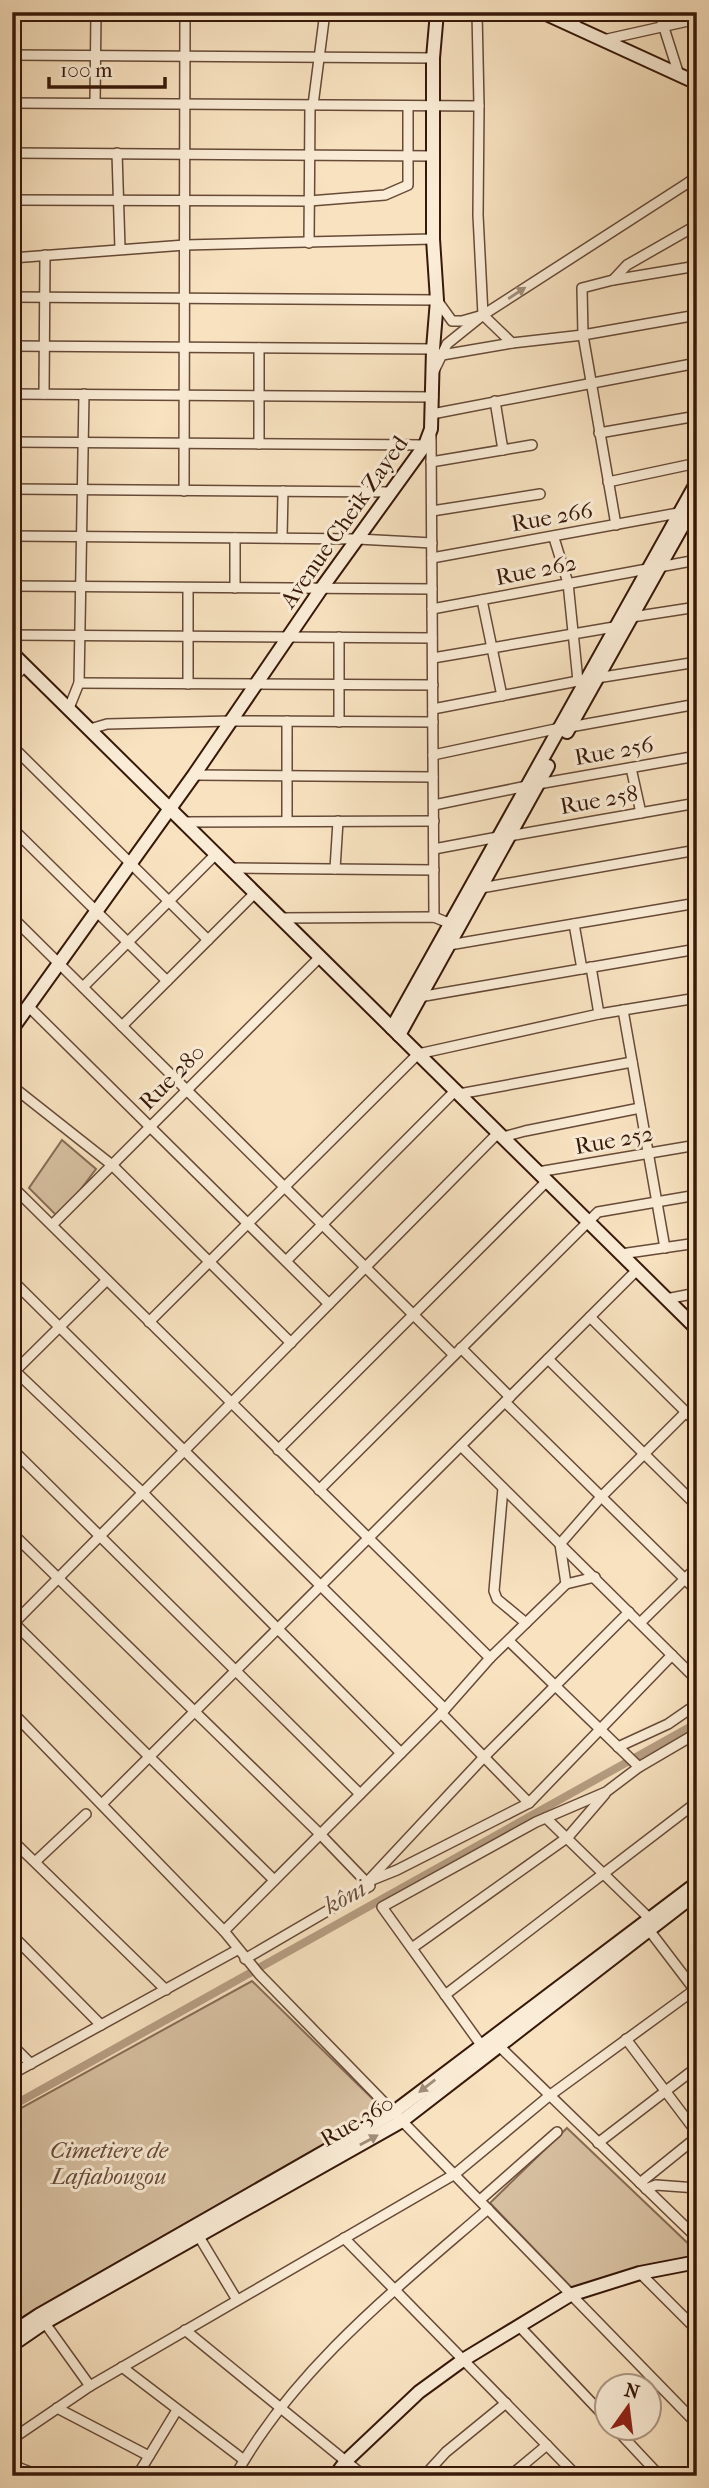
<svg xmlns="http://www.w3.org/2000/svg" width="709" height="2488" font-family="'IM FELL French Canon',serif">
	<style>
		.green { fill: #d7c0a1; stroke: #876c55; stroke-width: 2 }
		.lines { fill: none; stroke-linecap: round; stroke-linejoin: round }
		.canal { stroke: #b69d82; stroke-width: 8 }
		.street-casing { stroke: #674a37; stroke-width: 12 }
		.secondary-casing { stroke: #371809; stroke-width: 16 }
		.street { stroke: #faecd6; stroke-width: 9 }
		.secondary { stroke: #faecd6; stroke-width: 12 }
		.oneway { fill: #a28d7a }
		.labels { text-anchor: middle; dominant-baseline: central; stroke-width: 6; stroke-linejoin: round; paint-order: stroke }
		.street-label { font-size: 23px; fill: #371809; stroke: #faecd6 }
		.park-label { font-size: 23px; font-style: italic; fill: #674a37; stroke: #faecd6 }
		.water-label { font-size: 24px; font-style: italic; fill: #6a4d39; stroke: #faecd6 }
	</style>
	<rect width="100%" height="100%" fill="#f8e2c0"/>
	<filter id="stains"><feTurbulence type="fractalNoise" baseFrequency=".00286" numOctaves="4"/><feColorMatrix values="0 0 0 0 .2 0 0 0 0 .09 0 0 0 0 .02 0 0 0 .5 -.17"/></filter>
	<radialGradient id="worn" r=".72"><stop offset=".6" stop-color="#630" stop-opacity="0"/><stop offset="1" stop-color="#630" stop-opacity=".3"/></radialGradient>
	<g class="green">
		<polygon points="62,1140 96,1169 59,1218 29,1188"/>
		<polygon points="252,1981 384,2110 12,2323 12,2113"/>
		<polygon points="567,2128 697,2252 697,2260 574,2290 490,2203"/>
	</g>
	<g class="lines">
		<polyline class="canal" points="12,2106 697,1723"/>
		<g class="street-casing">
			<g id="street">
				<polyline points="477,12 479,106 478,215 483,315 512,343"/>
				<polyline points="573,12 576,28"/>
				<polyline points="659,12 679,75"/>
				<polyline points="603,40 697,19"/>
				<polyline points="12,55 433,58"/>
				<polyline points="12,103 479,106"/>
				<polyline points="95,103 96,12"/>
				<polyline points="313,105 325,12"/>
				<polyline points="12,153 434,156"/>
				<polyline points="117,153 120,249"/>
				<polyline points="689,182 697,198"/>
				<polyline points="12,200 309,201 385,195 408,185 408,106"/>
				<polyline points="309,243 310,105"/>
				<polyline points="12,258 185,245 433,239"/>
				<polyline points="613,280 627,265 697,225"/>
				<polyline points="12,297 437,300 452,321 462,321 483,315"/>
				<polyline points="12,346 433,349"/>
				<polyline points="442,355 512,343 583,335 697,315"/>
				<polyline points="434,371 447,344 483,315 697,177"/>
				<polyline points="12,394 433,397"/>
				<polyline points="44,394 45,255"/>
				<polyline points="495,401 503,450"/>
				<polyline points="432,414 697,363"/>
				<polyline points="599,433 697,416"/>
				<polyline points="431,436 434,917"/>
				<polyline points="12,442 425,445"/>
				<polyline points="259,444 259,348"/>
				<polyline points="431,462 532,445"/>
				<polyline points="608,482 697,463"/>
				<polyline points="12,489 392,492"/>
				<polyline points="184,491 185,12"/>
				<polyline points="432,511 540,494"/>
				<polyline points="616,525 583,335 582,288 613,280 697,266"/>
				<polyline points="12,536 358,539 432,543"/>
				<polyline points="282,538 283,491"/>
				<polyline points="554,538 568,583 578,681"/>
				<polyline points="432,558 678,513"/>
				<polyline points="659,567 697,560"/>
				<polyline points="12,586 432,589"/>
				<polyline points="235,588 235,538"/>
				<polyline points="482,600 502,696"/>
				<polyline points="432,609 647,569"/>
				<polyline points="632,617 697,607"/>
				<polyline points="12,635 432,638"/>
				<polyline points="433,658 614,627"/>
				<polyline points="12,679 25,666"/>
				<polyline points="79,683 433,685"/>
				<polyline points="188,684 188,588"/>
				<polyline points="69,708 79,683 84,394"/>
				<polyline points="433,709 578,681 697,662"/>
				<polyline points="339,722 339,637"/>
				<polyline points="570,727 697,704"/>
				<polyline points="90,729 107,724 231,721 433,722"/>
				<polyline points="12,746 208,940"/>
				<polyline points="433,755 560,728"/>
				<polyline points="631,768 641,813"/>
				<polyline points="194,775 433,777"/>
				<polyline points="538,784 697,756"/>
				<polyline points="692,804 697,830"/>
				<polyline points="434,805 527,786"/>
				<polyline points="287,821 287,721"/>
				<polyline points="183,822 434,821"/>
				<polyline points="12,828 167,981"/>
				<polyline points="509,836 697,803"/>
				<polyline points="434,849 498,837"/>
				<polyline points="230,868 434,870"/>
				<polyline points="335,869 338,821"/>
				<polyline points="481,888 697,850"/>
				<polyline points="12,917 454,1355"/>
				<polyline points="281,918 434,917 456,926"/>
				<polyline points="574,924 582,969"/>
				<polyline points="449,945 697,903"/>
				<polyline points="591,967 599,1014"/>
				<polyline points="83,987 216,854"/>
				<polyline points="419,997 697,949"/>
				<polyline points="28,1006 329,1304"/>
				<polyline points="623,1010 665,1248"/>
				<polyline points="122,1026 255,893"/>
				<polyline points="12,1086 112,1165 291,1343"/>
				<polyline points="459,1094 632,1062"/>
				<polyline points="503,1137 525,1131 640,1108"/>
				<polyline points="538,1172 697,1145"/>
				<polyline points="12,1186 490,1658"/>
				<polyline points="52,1225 320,957"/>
				<polyline points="621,1254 697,1243"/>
				<polyline points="286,1261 455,1091"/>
				<polyline points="12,1280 445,1709"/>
				<polyline points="666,1299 697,1293"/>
				<polyline points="590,1317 697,1423"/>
				<polyline points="149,1322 418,1054 599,1014 697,998"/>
				<polyline points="461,1348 510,1397"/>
				<polyline points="548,1359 697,1506"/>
				<polyline points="12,1368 143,1493 401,1753"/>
				<polyline points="13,1373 107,1280"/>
				<polyline points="505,1402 697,1591"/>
				<polyline points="461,1446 697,1680"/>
				<polyline points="12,1449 360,1794"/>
				<polyline points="278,1450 547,1181"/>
				<polyline points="503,1488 494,1591 497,1599 526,1623"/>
				<polyline points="319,1490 598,1212 697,1195"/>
				<polyline points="12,1533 320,1834 370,1886 245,1959"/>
				<polyline points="566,1584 560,1544 601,1497 686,1412"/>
				<polyline points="12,1621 274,1880"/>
				<polyline points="640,1623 697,1567"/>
				<polyline points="12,1625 498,1133"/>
				<polyline points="509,1641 639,1767"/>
				<polyline points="12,1712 224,1931 259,1974 697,2424"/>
				<polyline points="441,1713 529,1803"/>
				<polyline points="618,1747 668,1724 697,1704"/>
				<polyline points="102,1804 637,1270"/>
				<polyline points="546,1818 649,1918"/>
				<polyline points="12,1840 166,1990"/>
				<polyline points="35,1862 86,1814"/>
				<polyline points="368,1881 484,1757 629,1612"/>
				<polyline points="367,1882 397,1870 529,1803 672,1655"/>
				<polyline points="649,1930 697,1993"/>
				<polyline points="224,1931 445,1709 490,1658 566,1584 595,1577"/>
				<polyline points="12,1935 101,2025"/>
				<polyline points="412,1948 568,1837 605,1794"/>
				<polyline points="445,1995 697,1802"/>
				<polyline points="626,2039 697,2133"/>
				<polyline points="12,2045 31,2064"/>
				<polyline points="498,2045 697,2238"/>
				<polyline points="484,2049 382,1907 536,1822 606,1792 639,1767 697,1733"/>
				<polyline points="12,2074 237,1950"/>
				<polyline points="598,2143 697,2067"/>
				<polyline points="640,2183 697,2137"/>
				<polyline points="646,2189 656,2185 697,2188"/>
				<polyline points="480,2200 557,2132"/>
				<polyline points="198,2235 237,2300"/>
				<polyline points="344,2238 577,2476"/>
				<polyline points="640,2273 697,2330"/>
				<polyline points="42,2319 90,2386"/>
				<polyline points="519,2326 608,2420"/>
				<polyline points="185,2330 364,2476"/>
				<polyline points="122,2367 244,2460"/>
				<polyline points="57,2408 149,2456"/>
				<polyline points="615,2428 660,2476"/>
				<polyline points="12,2439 90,2386 455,2174 549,2096 697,1988"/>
				<polyline points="12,2465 41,2476"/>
				<polyline points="137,2476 177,2410"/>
				<path d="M235 2476C295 2368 397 2288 488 2209"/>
				<polyline points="424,2476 446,2452 506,2403"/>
				<polyline points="510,2476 547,2445"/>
			</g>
		</g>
		<g class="secondary-casing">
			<g id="secondary">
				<polyline points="542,12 697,83"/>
				<polyline points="12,653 697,1329"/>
				<polyline points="567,732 697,500"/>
				<polyline points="392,1028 697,482"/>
				<polyline points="12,1029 194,775 321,589 425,445 431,429 433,349 437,300 433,239 433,58 437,12"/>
				<polyline points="399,1035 548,766"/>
				<polyline points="12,2333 39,2315 394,2112 697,1883"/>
				<polyline points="12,2345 44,2323 402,2121 697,1893"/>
				<polyline points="335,2476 346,2461 419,2392 463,2360 570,2295 640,2273 697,2262"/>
			</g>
		</g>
		<use href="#street" class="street"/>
		<use href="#secondary" class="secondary"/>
	</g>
	<defs><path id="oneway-solid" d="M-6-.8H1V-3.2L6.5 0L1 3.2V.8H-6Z" transform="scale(1.75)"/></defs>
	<g class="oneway">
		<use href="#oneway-solid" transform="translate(517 293) rotate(-33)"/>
		<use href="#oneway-solid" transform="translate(427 2086) rotate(142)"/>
		<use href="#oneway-solid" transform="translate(369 2140) rotate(-29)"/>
	</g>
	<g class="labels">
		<g class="street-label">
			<text transform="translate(552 517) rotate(-10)">Rue 266</text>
			<text transform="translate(344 522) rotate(-55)">Avenue Cheik Zayed</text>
			<text transform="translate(536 570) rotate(-11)">Rue 262</text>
			<text transform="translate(614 751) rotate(-10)">Rue 256</text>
			<text transform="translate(599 800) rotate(-10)">Rue 258</text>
			<text transform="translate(172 1077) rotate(-45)">Rue 280</text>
			<text transform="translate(614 1140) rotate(-10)">Rue 252</text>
			<text transform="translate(357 2121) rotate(-30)">Rue 360</text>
		</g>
		<g class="park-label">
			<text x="109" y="2150">Cimetiere de<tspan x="109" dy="26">Lafiabougou</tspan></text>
		</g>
		<g class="water-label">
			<text transform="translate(345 1897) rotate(-29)">kôni</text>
		</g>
	</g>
	<rect width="709" height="2488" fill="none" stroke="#f8e2c0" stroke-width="42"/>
	<rect x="14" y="14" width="681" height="2460" fill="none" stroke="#371809" stroke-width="3.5"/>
	<rect x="21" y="21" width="667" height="2446" fill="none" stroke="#371809" stroke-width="2"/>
	<g transform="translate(628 2407) rotate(14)"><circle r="33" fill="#faecd6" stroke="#ac9784" stroke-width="2"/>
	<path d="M0-5L12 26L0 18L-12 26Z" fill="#8f2418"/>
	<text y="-10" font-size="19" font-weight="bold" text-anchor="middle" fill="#371809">N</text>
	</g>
	<path d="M49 77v10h116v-10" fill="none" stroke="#371809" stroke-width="3.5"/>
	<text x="60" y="77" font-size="21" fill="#371809" stroke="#faecd6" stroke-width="5" paint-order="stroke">100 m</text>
	<rect width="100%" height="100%" filter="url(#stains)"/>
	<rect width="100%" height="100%" fill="url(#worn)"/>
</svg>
